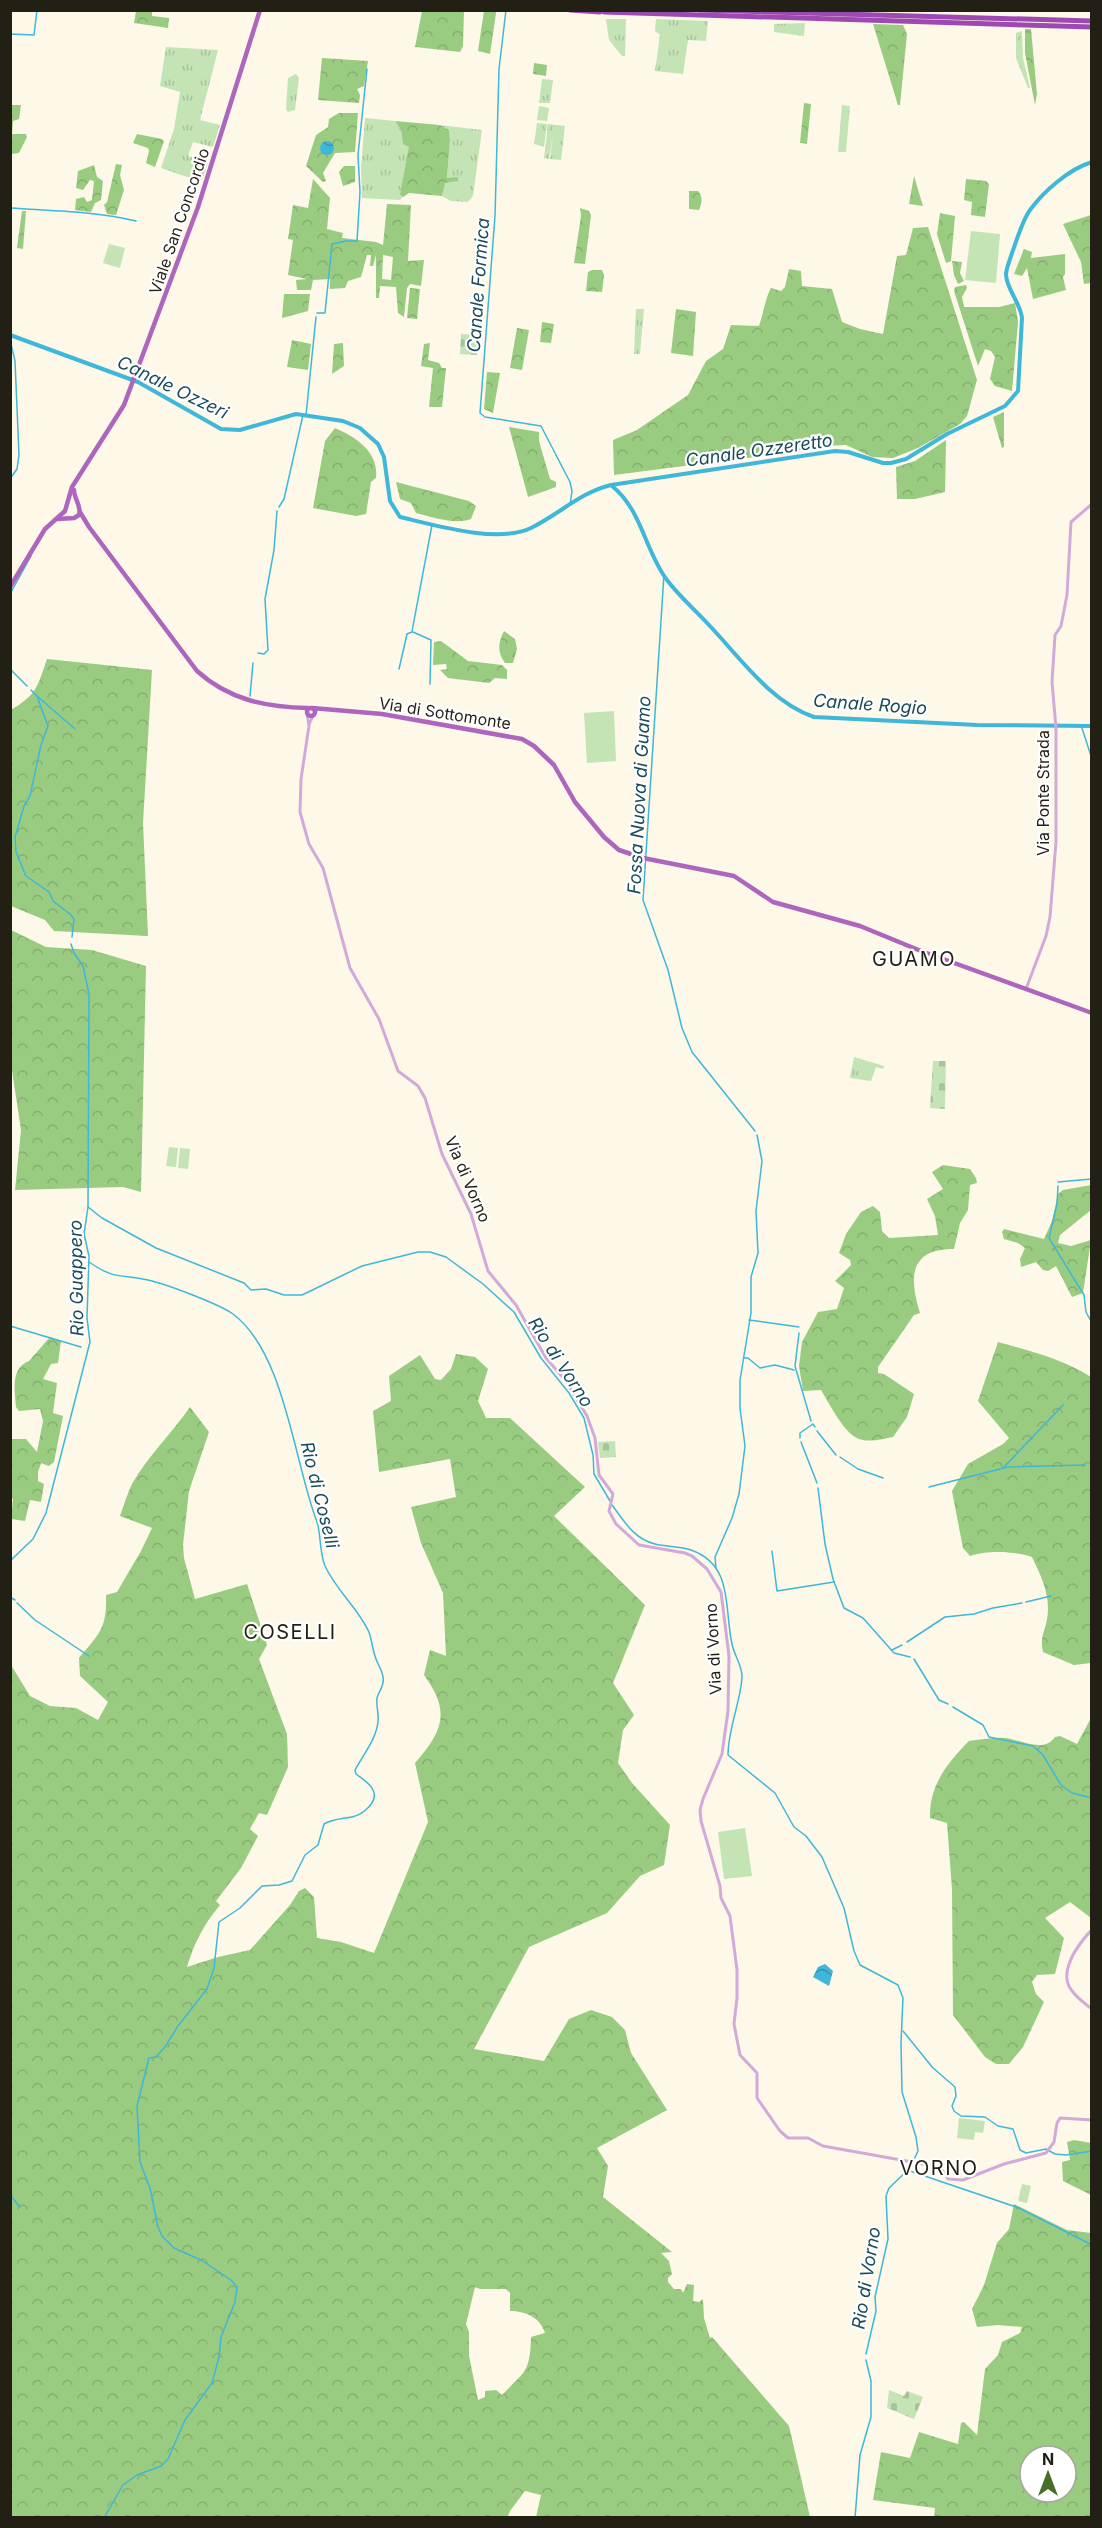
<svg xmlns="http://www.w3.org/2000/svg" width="1102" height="2528" font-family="Inter,sans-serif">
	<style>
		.grass { fill: url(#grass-tufts) }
		.forest { fill: url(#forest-crowns); fill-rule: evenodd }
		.cemetery { fill: url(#cemetery-stones) }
		.pitch { fill: #c4e4b6 }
		.water { fill: url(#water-waves) }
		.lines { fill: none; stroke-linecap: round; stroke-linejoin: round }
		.stream { stroke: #3eb7d9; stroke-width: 1.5 }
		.canal { stroke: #3eb7d9; stroke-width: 4 }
		.minor { stroke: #d1aada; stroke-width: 3 }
		.major { stroke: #ad65bd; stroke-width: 4.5 }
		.highway { stroke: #9e49b1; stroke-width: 5 }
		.labels { text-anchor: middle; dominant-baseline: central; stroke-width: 4.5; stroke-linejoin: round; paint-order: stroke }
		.street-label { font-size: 16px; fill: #221f14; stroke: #fff }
		.water-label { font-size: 18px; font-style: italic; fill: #194b5a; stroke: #fff }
		.quarter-label { font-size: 20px; letter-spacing: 1.5px; fill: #221f14; stroke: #fff }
	</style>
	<defs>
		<pattern id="grass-tufts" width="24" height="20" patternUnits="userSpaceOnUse" patternTransform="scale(1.5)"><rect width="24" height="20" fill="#c4e4b6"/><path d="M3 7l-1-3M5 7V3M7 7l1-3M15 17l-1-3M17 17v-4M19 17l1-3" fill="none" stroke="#a8c39c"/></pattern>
		<pattern id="forest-crowns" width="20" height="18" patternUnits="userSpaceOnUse" patternTransform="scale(1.5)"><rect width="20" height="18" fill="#99cc81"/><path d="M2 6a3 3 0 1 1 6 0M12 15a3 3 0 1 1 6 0" fill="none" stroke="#84af6f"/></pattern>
		<pattern id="cemetery-stones" width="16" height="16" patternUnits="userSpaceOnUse" patternTransform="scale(1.5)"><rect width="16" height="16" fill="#c4e4b6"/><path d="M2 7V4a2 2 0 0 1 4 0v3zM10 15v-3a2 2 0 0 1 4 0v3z" fill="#a8c39c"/></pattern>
		<pattern id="water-waves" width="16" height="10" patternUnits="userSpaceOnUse" patternTransform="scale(1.5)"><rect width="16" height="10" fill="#3eb7d9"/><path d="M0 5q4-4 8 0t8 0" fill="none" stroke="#3494af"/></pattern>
	</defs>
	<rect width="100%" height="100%" fill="#fdf8e8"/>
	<g class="grass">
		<polygon points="606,19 626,19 625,56 622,56 609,40"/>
		<polygon points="656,19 708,21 706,41 688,40 683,74 655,71 660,35 655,31"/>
		<polygon points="805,23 804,36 774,32 774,24"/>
		<polygon points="1022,31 1023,58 1030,88 1028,88 1016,58 1016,33"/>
		<polygon points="166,47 218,50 200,120 220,125 213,147 193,142 188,156 208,163 202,180 196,180 161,168 174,129 180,92 160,86"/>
		<polygon points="296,74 299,78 295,110 288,112 286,109 288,78"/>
		<polygon points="542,79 553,80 550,103 539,103"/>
		<polygon points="842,105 850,106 846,152 838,152"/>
		<polygon points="539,106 549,108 547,121 537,120"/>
		<polygon points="365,118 395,121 401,130 403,144 410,147 400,194 403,197 400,200 362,198 361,168"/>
		<polygon points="537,123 547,124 544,147 534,144"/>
		<polygon points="548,124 565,126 561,160 550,159 553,134 549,159 544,158"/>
		<polygon points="440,125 482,130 473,196 468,202 451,201 442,196 445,182 458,181 447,179 450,140 449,130"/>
		<polygon points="636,309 644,309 640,354 634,354"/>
		<polygon points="854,1057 884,1066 884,1067 883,1069 876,1067 871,1081 850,1078"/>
	</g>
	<g class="forest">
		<polygon points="136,11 152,11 152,16 169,18 168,28 134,23"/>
		<polygon points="422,11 464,11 463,46 460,52 415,47"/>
		<polygon points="484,11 496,11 496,13 490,54 478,51"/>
		<polygon points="873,24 903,25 907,34 900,105 898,105"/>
		<polygon points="1025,29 1031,29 1037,94 1035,105 1025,53"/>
		<polygon points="322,58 368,61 364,86 357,89 360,95 359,103 318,100"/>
		<polygon points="534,63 547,65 546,76 533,74"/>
		<polygon points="804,103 811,104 807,144 800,143"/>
		<polygon points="10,105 21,105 19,119 13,121 12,134 26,134 27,137 19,153 12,154 11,147"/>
		<polygon points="339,113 358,113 355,152 335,153 323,173 326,181 323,182 306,166 316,135 328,127 329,119"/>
		<polygon points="395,121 440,125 449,130 450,140 447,178 458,177 458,181 445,183 442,196 409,193 403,197 400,194 409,147 403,144 401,130"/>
		<polygon points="137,134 162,139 164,141 155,167 146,163 149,151 148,148 133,143"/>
		<polygon points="116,164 122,165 120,175 124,190 116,215 107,214 104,205 107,202"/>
		<polygon points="94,165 97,177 103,181 101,200 95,203 91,212 75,210 76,199 84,197 87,202 92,200 94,181 90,180 83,190 76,188 78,171"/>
		<polygon points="344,166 355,166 355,182 343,186 339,172"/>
		<polygon points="914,176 923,206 909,204"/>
		<path d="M313 179 330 198 327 229 343 233 342 238 376 242 383 245 387 204 411 205 408 261 424 260 421 286 410 284 407 288 404 317 398 313 396 287 380 286 379 298H376V255L373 266H370L371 255H367L361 277 348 281 345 288 330 289V279L313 280 311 290H297L296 280 307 279 288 275 293 240 288 239 293 205 308 208ZM383 255 393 257 391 280 382 279Z"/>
		<polygon points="966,179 986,181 989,184 985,217 971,215 972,202 964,200"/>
		<path d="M689 191H698C703 197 702 203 699 210L689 209Z"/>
		<polygon points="580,208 589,211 591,215 585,264 574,263 581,216"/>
		<polygon points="22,211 26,211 23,249 17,248"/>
		<polygon points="940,213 955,216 951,261 946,263 937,234"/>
		<polygon points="1091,215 1091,283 1084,284 1081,262 1063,224"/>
		<path d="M928 227 977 380 967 416 960 424 918 448 893 458 872 457 846 445 822 446 770 455 614 475 613 440 637 430 688 395 706 361 723 349 731 325 759 326C763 315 766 296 771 288L781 291 785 287 789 269 801 271 802 286 832 289 842 322 860 329 883 334 897 256 906 255 913 228Z"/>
		<polygon points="1024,249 1032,252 1031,258 1065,254 1065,274 1063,277 1066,290 1033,299 1027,268 1022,276 1014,274"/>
		<polygon points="952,261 962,262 960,273 964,281 958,284 954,275"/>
		<polygon points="592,270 602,270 604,275 602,292 586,291 588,272"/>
		<polygon points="966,285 967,288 962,297 964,307 999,307 1015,303 1018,322 1012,391 995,386 990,379 995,357 991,351 985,349 978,366 954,291 955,287"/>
		<polygon points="410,288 420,289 417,319 407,318"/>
		<polygon points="284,294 310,294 308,311 282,318"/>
		<polygon points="676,309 696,312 693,356 671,353"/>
		<polygon points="542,322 554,324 551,343 540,342"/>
		<polygon points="517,328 529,330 522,370 510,368"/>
		<polygon points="292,340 311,344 308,370 287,367"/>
		<polygon points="343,343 344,366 332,374 334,344"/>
		<polygon points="430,343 428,360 439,363 442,368 446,368 442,407 429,407 433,368 421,366 424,344"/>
		<polygon points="487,372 500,373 493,413 484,409"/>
		<polygon points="1004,412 1004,447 1002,448 993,417"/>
		<polygon points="509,427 539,432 539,441 550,479 556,482 556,487 528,497"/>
		<path d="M335 428C356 437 379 452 376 478L371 482 366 514 356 516 313 508 325 441Z"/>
		<polygon points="946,440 945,492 915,499 897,499 896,467 915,461"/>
		<path d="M396 482 469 501 476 506 471 519C454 525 432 517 416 513L411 503 400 499Z"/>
		<path d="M504 631 515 639 517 649 513 663H505C497 652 498 643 504 631Z"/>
		<polygon points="441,641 468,661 502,665 507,670 507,679 495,678 489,683 448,678 440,670 447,669 446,664 433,665 434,642"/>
		<path d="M47 659 152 670 143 823 148 936 54 931 45 920 11 906V710C37 694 37 688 47 659Z"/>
		<polygon points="11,930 46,947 92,950 146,966 141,1192 123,1187 15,1190 21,1130 11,1064"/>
		<path d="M943 1165 970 1169 976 1178 977 1183 970 1185 968 1210 960 1223 954 1249C909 1249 909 1277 920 1313L914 1315 878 1367V1373L884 1374 914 1394 907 1417 893 1437C882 1439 866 1444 855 1437 842 1429 829 1403 821 1390L803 1391 799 1366 802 1342 818 1312 837 1309 844 1288 835 1281 851 1265 850 1260 839 1253 846 1234 861 1212 873 1206 880 1212 882 1231 889 1238 938 1235 935 1216 927 1199 943 1189 932 1172Z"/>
		<polygon points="1091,1185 1091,1210 1060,1235 1058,1243 1071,1246 1091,1240 1083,1293 1072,1297 1056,1266 1048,1271 1043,1270 1036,1262 1021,1267 1020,1259 1025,1248 1018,1243 1004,1239 1002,1232 1004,1229 1044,1239 1052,1221 1058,1194 1063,1190"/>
		<path d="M50 1337 61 1341 58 1363 51 1364 43 1379 57 1383 53 1413 63 1416 54 1462 49 1466 41 1463 38 1472V1481L44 1484 41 1502 30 1500 25 1521 11 1519 13 1499 10 1498 11 1439H26L37 1452 43 1421 40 1409 19 1411 16 1407C15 1391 10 1368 29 1361Z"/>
		<path d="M998 1342C1030 1351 1063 1359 1091 1377V1663L1074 1665 1043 1652C1040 1637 1044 1634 1047 1620 1051 1596 1042 1578 1032 1557 1015 1551 987 1550 970 1556L963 1548 952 1491 968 1464 1003 1444 1009 1438 978 1401Z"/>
		<path d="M456 1354 475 1357 488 1369 478 1401 486 1418H510L585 1487 554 1516 645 1605 613 1683 634 1715 623 1730 618 1763 632 1783 670 1825 664 1865 640 1876 607 1913 529 1947 474 2049 544 2061 569 2019 591 2010 612 2017 625 2030 631 2053 667 2110 597 2148 608 2166 603 2197 672 2252 661 2253 669 2261 672 2274 668 2278V2282L674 2289H681L683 2293 687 2284 694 2285 693 2301 699 2302 703 2299 704 2318 710 2338 712 2337 789 2426 810 2517H536L541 2495 525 2491 510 2511 507 2518 11 2517V1665L30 1696 50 1706 76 1708 98 1720 108 1702 80 1676 79 1658C100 1633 107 1628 106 1595L117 1592 141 1551 152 1528 120 1516C124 1505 127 1494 132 1484 148 1456 172 1433 190 1407L209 1432 189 1491 183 1545 184 1558 195 1599 247 1584 267 1645 259 1659 287 1734 288 1767 267 1815 259 1813 250 1829 258 1836 241 1868 216 1901 220 1905C204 1924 194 1943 187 1967L218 1957 250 1950 290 1905 299 1891 305 1888 314 1897 317 1938 341 1942 374 1953 428 1822 415 1763C443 1731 451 1712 424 1675L430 1650 446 1656 443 1593 421 1543 411 1507 456 1497 450 1459 379 1472 373 1411 391 1401 389 1376 420 1355 435 1379 441 1380 451 1369ZM475 2287 480 2289H506L510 2293V2311C525 2311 540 2317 545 2333L531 2337C530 2373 525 2371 502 2395L496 2390 485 2391V2397L478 2400 469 2356V2332L466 2324Z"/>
		<path d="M1091 1718V1918L1070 1902 1045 1918 1064 1938 1055 1974 1037 1975 1032 1982 1036 1994 1044 2002 1023 2047 1009 2064H996L985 2057 953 2015 952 1889 947 1823 930 1818C929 1786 947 1763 969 1741 980 1740 993 1737 1004 1738 1020 1739 1044 1754 1055 1737L1060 1736 1077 1744Z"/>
		<polygon points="1074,2140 1091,2143 1091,2195 1063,2181 1062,2162 1070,2160 1067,2142"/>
		<path d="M1014 2204 1067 2230 1091 2233V2517H934L935 2508 873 2500 881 2452 910 2458 919 2432 958 2444 961 2423 964 2422 977 2435 985 2369 998 2355 1002 2342 1020 2333 1022 2327 998 2325 977 2327 972 2309 984 2285 997 2243 1009 2229ZM1030 2456H1066V2492H1030Z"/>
	</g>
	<g class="cemetery">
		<polygon points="461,334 478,335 477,355 460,354"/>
		<polygon points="933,1061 946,1061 945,1109 930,1108"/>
		<polygon points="615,1441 616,1457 600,1458 598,1442"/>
		<polygon points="889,2390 904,2396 907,2391 923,2397 914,2419 887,2408"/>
	</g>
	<g class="pitch">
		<polygon points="971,231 1000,234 996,283 965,280"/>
		<polygon points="109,244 125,248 120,268 103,263"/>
		<polygon points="614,711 616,761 587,763 584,713"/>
		<polygon points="169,1147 178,1148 176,1167 166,1166"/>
		<polygon points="180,1148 190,1149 188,1169 178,1168"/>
		<polygon points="745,1828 752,1876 724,1879 718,1832"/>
		<polygon points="959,2118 985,2121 983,2133 975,2132 974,2140 957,2138"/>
		<polygon points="1022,2184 1031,2186 1027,2203 1018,2201"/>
	</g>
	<g class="water">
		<circle cx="327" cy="148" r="7"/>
		<polygon points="825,1964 833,1971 829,1986 813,1977 818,1967"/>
	</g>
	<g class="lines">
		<g class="stream">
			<polyline points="506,10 499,69 495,216 480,413 485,417 541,426 570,482 572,491 570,505"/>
			<polyline points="10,34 34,35 37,10"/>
			<path d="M10 208C52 211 95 211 136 221"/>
			<polyline points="317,313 325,313 332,244 346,241 357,241 360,192 358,155 367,69"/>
			<polyline points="10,340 15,361 19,455 17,469 10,479"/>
			<polyline points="306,415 316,317"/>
			<polyline points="279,507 284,499 303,415"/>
			<polyline points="664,574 643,900 668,970 682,1028 692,1052 755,1131"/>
			<polyline points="10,594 31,556"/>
			<polyline points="413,632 431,640 430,684"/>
			<polyline points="258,653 264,654 268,650 265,599 274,550 277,511"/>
			<polyline points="10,669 27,686"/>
			<polyline points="399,669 407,634 412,632 413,626 432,525"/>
			<polyline points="31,690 37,696 48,726 41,745 30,796 24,806 15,837 16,852 26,876 49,892 53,901 71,915 74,919 72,937"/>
			<polyline points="37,696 75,729"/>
			<polyline points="250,696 253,663"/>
			<polyline points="1081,725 1092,759"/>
			<polyline points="1058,1182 1092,1179"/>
			<polyline points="1058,1186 1057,1204 1049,1238 1084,1295 1086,1312 1092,1323"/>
			<polyline points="88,1207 102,1218 156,1248 244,1283 251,1290 266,1289 284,1295 302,1295 362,1266 418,1252 430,1252 446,1257 483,1284 514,1312 541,1358 569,1393 584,1418 593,1455 594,1474 610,1501"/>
			<path d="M89 1262C115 1280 120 1274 148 1280 166 1284 219 1304 233 1314 285 1353 294 1462 317 1522 321 1533 319 1551 325 1566 336 1590 357 1607 368 1630 372 1638 372 1648 375 1656 377 1664 382 1669 383 1677 385 1686 379 1690 377 1698 376 1706 379 1714 378 1721 377 1738 363 1755 355 1770L356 1774C361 1778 370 1783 373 1790 379 1802 362 1815 352 1817 342 1819 332 1819 324 1824L318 1845 305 1855 292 1881 279 1885 262 1886 240 1908 219 1922 214 1968 207 1989 178 2026 165 2047 156 2057 149 2058 137 2106 140 2162 150 2188 158 2227 162 2236 174 2248 201 2260 231 2280 237 2287 235 2302 221 2337 219 2357 212 2383 185 2420 168 2459 161 2466 137 2475 123 2485 104 2518"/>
			<polyline points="749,1320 799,1327"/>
			<polyline points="10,1326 81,1347"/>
			<polyline points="799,1333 795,1366 811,1421"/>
			<polyline points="744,1358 748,1358 760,1368 775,1365 794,1370"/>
			<polyline points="817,1431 836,1455"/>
			<polyline points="800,1438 800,1433 813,1424 815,1427"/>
			<polyline points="801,1442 817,1483"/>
			<polyline points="840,1457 858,1469 883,1478"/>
			<polyline points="1004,1467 1063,1405"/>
			<polyline points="929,1487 1008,1467 1085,1465"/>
			<polyline points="818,1488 825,1544 833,1579 844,1608 863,1618 894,1653 910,1657"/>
			<path d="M612 1505C624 1521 634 1539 655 1544 667 1547 680 1546 691 1550 734 1565 724 1609 732 1644 734 1655 743 1667 742 1678 740 1704 728 1729 728 1755L775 1793 794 1827 806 1836 822 1857 844 1908 854 1951 860 1965 898 1985 903 1998 901 2043 902 2092 916 2137 918 2151 910 2168 889 2188 886 2196 888 2239 875 2297 876 2311 866 2354"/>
			<polyline points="772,1551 777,1591 834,1582"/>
			<polyline points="10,1561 33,1539 46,1513 90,1342 87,1318 89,1256 84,1234 88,1207 89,994 83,966 74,953 71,944"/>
			<polyline points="716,1568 715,1557 732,1518 739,1494 745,1446 740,1408 740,1380 751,1313 751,1277 758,1253 756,1211 762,1161 757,1135"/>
			<polyline points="10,1597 15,1600"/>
			<polyline points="1026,1602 1051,1596"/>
			<polyline points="17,1603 35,1620 89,1656"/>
			<polyline points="907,1642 945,1617 974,1614 993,1608 1022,1603"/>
			<polyline points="892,1650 902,1645"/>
			<polyline points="914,1659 939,1700 948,1704"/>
			<polyline points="953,1707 983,1725 989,1737 1033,1746 1043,1755 1061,1785 1072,1793 1092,1798"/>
			<polyline points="903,2031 933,2068 955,2087 956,2096 952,2106 954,2111 961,2116 985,2117 998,2126 1013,2129 1020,2150 1026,2153 1046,2149 1055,2154 1066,2155 1092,2151"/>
			<polyline points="907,2170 1019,2208 1092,2245"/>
			<polyline points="10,2195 20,2207"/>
			<polyline points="855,2518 860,2455 871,2417 871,2381 866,2360"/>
		</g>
		<g class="canal">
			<path d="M10 335 138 382 221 429 240 430 296 414 343 421 360 428 378 444 384 457 390 501 400 517C434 525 498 544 531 528 558 515 581 492 611 485L835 451 848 452 883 463H891L906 459 947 434 1005 406 1018 391 1022 318C1020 302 1007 290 1006 275 1006 268 1010 260 1012 253 1017 240 1022 221 1030 210 1044 191 1069 169 1092 162"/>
			<path d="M612 486C642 510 645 551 667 580 679 596 695 610 708 624 739 656 770 702 814 717L977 725 1092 726"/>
		</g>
		<g class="minor">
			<polyline points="307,713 309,726 301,779 300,812 309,844 323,868 350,968 379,1019 398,1071 418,1086 425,1098 442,1154 471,1214 488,1271 516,1305 546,1358 566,1381 587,1416 595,1438 599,1475 613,1494 609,1511 616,1524 639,1545 685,1553 692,1556 707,1569 721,1592 729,1656 728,1711 722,1754 703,1799 700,1810 701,1821 720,1886 721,1898 730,1916 737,1970 737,1998 734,2024 740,2055 757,2073 757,2098 780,2131 788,2138 808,2138 823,2146 940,2167 948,2179 963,2180 1004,2164 1046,2153 1054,2142 1057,2123 1060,2118 1092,2120"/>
			<polyline points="309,724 314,714"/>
			<polyline points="1026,989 1046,936 1050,917 1056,842 1056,728 1052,682 1055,635 1061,626 1067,595 1071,522 1092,504"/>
			<path d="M1092 1930C1084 1937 1079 1945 1074 1953 1059 1981 1068 1991 1092 2009"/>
		</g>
		<g class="major">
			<path d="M80 512 89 527 197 671C229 700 266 707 308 708"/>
			<path d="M58 519 74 518 79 515C82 506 74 499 74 490"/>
			<polyline points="10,587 45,529 65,511 72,487 124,405 198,207 260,10"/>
			<polyline points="312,708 382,714 522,739 534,746 554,765 575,802 604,837 619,850 643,858 734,876 773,902 860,926 921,951 1092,1013"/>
			<circle cx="311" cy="712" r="4"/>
		</g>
		<g class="highway">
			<polyline points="570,10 600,12"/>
			<polyline points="699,10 1092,21"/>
			<polyline points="604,12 1092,27"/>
		</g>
	</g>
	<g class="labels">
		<g class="street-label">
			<text transform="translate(179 221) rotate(-71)">Viale San Concordio</text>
			<text transform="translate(445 713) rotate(9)">Via di Sottomonte</text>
			<text transform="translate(1043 793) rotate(-90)">Via Ponte Strada</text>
			<text transform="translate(468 1179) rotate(67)">Via di Vorno</text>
			<text transform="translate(713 1649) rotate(-93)">Via di Vorno</text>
		</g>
		<g class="water-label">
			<text transform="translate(478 285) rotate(-86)">Canale Formica</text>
			<text transform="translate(173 387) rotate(26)">Canale Ozzeri</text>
			<text transform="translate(759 450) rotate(-8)">Canale Ozzeretto</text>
			<text transform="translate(870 704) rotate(4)">Canale Rogio</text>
			<text transform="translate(639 795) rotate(-87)">Fossa Nuova di Guamo</text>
			<text transform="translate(76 1278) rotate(-91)">Rio Guappero</text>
			<text transform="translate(561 1362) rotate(57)">Rio di Vorno</text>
			<text transform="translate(320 1495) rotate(76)">Rio di Coselli</text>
			<text transform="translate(866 2278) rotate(-81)">Rio di Vorno</text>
		</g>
		<g class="quarter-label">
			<text x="914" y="959">GUAMO</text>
			<text x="290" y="1632">COSELLI</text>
			<text x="939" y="2168">VORNO</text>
		</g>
	</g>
	<rect width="1102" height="2528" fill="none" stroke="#221f14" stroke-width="24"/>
	<g transform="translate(1048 2474)"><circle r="28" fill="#ffffff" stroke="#a7a5a1" stroke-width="1.5"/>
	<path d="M0-4.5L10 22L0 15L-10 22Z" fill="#486e28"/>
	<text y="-9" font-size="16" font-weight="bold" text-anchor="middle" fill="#221f14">N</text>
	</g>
</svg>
